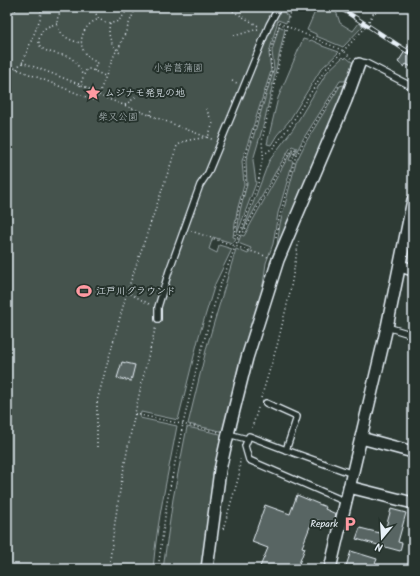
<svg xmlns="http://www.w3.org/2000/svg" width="420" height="576" font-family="Kalam,'Klee One',sans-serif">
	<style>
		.green { fill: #45524e; stroke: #96a2a3 }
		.building { fill: #596563; stroke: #e8f1f8 }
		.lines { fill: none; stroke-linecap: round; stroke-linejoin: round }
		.service-casing { stroke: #e8f1f8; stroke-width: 8 }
		.minor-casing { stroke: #e8f1f8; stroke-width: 14 }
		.path { stroke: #e8f1f8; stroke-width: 1.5; stroke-dasharray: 1 3; stroke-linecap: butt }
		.service { stroke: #26332d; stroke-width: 5.5 }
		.minor { stroke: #26332d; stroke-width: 11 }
		.rail-casing { stroke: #e8f1f8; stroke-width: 4.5 }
		.rail { stroke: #26332d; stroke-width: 3; stroke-dasharray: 9; stroke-linecap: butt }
		.labels { text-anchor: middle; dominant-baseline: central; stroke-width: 4; stroke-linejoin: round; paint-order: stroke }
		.park-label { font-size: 10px; fill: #afb9bc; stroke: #26332d }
		.poi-label { font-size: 10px; fill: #e8f1f8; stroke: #26332d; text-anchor: start }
	</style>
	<rect width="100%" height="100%" fill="#2e3b35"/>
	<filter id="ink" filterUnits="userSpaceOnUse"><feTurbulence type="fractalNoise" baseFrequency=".025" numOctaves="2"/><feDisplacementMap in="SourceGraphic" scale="8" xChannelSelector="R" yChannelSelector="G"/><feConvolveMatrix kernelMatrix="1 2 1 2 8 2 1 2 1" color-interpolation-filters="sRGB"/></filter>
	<g filter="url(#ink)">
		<g class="green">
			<path d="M7 7H286L285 14 288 16 286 23 278 20 269 53 271 71 242 161 244 185 237 211 233 237 236 238 234 242H233L232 243 213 237 209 249 217 253 219 245 232 249 215 284 199 336 178 420 141 412 140 418 177 426C168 474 157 521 153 569H7Z"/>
			<polygon points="317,7 330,7 336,11 340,23 353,31 359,23 363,26 343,47 316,36 316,34 307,30"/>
			<polygon points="279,26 285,29 264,123 253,160 256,183 237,234 240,211 247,184 246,161 274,69 272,51"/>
			<polygon points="303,39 310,41 311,40 322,45 322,46 339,52 321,69 289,121 277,135 271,145 267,144 278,98"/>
			<polygon points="343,57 345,59 346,57 354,64 345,81 340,81 303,139 295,155 294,155 297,148 292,146 291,147 276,171 243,230 269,161 293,129 327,72"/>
			<polygon points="343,85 346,86 267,285 270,262 277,245 280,224 296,162 306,142 340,86"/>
			<polygon points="292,150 293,151 289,160 293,161 278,213 273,244 266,263 263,285 265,292 225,432 188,424 207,346 236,249 248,254 251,248 238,243 241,235 244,236"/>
			<polygon points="187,427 225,435 203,569 163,569 173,499"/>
		</g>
		<g class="building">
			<polygon points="413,39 413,68 406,64 404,67 398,62"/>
			<polygon points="122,362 135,365 131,381 117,378"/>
			<polygon points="297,495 326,507 325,509 336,514 333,526 313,519 302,547 305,548 297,569 259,569 268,548 252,542 265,505 290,514"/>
			<polygon points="391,509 406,513 398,542 402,543 400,551 356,539 360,528 384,534"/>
			<polygon points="351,551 377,559 373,569 345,569"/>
		</g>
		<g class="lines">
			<g class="service-casing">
				<g id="service">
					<polyline points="359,64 360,62 366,63 413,87"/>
					<polyline points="158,319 158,307 169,271 200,185 208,173 269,25 276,12 277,7"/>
					<polyline points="387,327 413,335"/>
					<polyline points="266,403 297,417 286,450 353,474"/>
					<polyline points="228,434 247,439"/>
					<polyline points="286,450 249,436 245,446 249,460 346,502"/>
				</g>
			</g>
			<g class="minor-casing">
				<g id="minor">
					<polyline points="400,266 413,270"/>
					<polyline points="361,438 413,452"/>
					<polyline points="349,487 413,503"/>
					<polyline points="207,569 220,470 228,434 247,358 278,260 346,100 359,64"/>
					<polyline points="330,569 387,327 413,200"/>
				</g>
			</g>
			<g class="path">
				<path d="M64 7C48 25 62 40 82 43"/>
				<path d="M92 7 99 19C113 27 121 22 127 9"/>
				<polyline points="125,7 134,11"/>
				<polyline points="226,7 260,27"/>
				<polyline points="7,11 15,10 20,7"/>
				<path d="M110 23C107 36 111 45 121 54"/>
				<polyline points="279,23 344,51 351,58"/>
				<path d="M57 24C50 25 42 28 40 36 33 55 62 52 71 58 77 62 80 70 83 76"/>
				<polyline points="234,36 258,29"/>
				<polyline points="22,62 84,86 103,97 214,140"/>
				<polyline points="7,65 96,101 115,53 119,48 136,7"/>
				<polyline points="17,69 20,64 22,64 40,19 41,11 38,7"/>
				<path d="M94 71 97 62C74 54 78 26 99 19"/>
				<polyline points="232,81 237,83"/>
				<polyline points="80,86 85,72 87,69 90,69 105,76"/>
				<polyline points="125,105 136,97"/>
				<polyline points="150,115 153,108"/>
				<polyline points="263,155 274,147 291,124 325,70 365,28 377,7"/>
				<polyline points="191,231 268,257"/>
				<polyline points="240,232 243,233 278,171 293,148 295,149 293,157 295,159"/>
				<polyline points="238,237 235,236 238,212 246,185 244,161 272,72 270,52 280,23"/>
				<polyline points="276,237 278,223 295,159 304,141 340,84"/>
				<polyline points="127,292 151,305"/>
				<polyline points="261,398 277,346 290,292 299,240"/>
				<polyline points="135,414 219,432"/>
				<polyline points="252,428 259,405"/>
				<polyline points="97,447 97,401 127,292 177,146 184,141 208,137 213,123 205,107"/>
				<polyline points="223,529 239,476 240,459"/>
				<path d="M109 569C118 487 135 406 156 326"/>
				<polyline points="158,569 167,502 183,424 198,362 219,288 231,258 258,184 263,155 262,141 291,7"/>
			</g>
			<use href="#service" class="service"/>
			<use href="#minor" class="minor"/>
			<g class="rail-casing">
				<polyline id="rail" points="339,7 413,55"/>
			</g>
			<use href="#rail" class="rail"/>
		</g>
	</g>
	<defs>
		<g id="sight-bare" transform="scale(1.2)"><path d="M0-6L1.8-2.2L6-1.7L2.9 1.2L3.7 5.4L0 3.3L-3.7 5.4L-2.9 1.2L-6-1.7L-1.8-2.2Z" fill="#ff9aa2" stroke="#26332d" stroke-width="2.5" paint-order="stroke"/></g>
		<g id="stadium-bare" transform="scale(1.2)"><path d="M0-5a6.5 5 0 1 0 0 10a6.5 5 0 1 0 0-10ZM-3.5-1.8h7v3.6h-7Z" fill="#ff9aa2" stroke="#26332d" stroke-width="2.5" paint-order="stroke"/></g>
		<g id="parking-bare" transform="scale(1.2)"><path d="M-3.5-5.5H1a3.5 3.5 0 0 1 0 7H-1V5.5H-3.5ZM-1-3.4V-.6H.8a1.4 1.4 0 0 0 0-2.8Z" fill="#ff9aa2" stroke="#26332d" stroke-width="2.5" paint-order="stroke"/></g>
	</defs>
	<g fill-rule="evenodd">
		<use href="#sight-bare" x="93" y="93"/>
		<use href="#stadium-bare" x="84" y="291"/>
		<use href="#parking-bare" x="350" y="524"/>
	</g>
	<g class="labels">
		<g class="park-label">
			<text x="178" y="68">小岩菖蒲園</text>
			<text x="118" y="117">柴又公園</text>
		</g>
		<g class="poi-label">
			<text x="105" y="93">ムジナモ発見の地</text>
			<text x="96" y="291">江戸川グラウンド</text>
			<text x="338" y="524" text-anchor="end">Repark</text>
		</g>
	</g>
	<rect width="420" height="576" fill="none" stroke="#26332d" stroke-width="24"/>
	<rect x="12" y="12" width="396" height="552" fill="none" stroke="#e8f1f8" stroke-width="1.5" filter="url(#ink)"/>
	<g transform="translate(382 538) rotate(198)" stroke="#26332d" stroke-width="3" paint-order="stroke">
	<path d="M0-3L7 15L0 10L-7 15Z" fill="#e8f1f8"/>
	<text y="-6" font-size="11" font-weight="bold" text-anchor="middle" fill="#e8f1f8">N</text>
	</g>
</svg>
